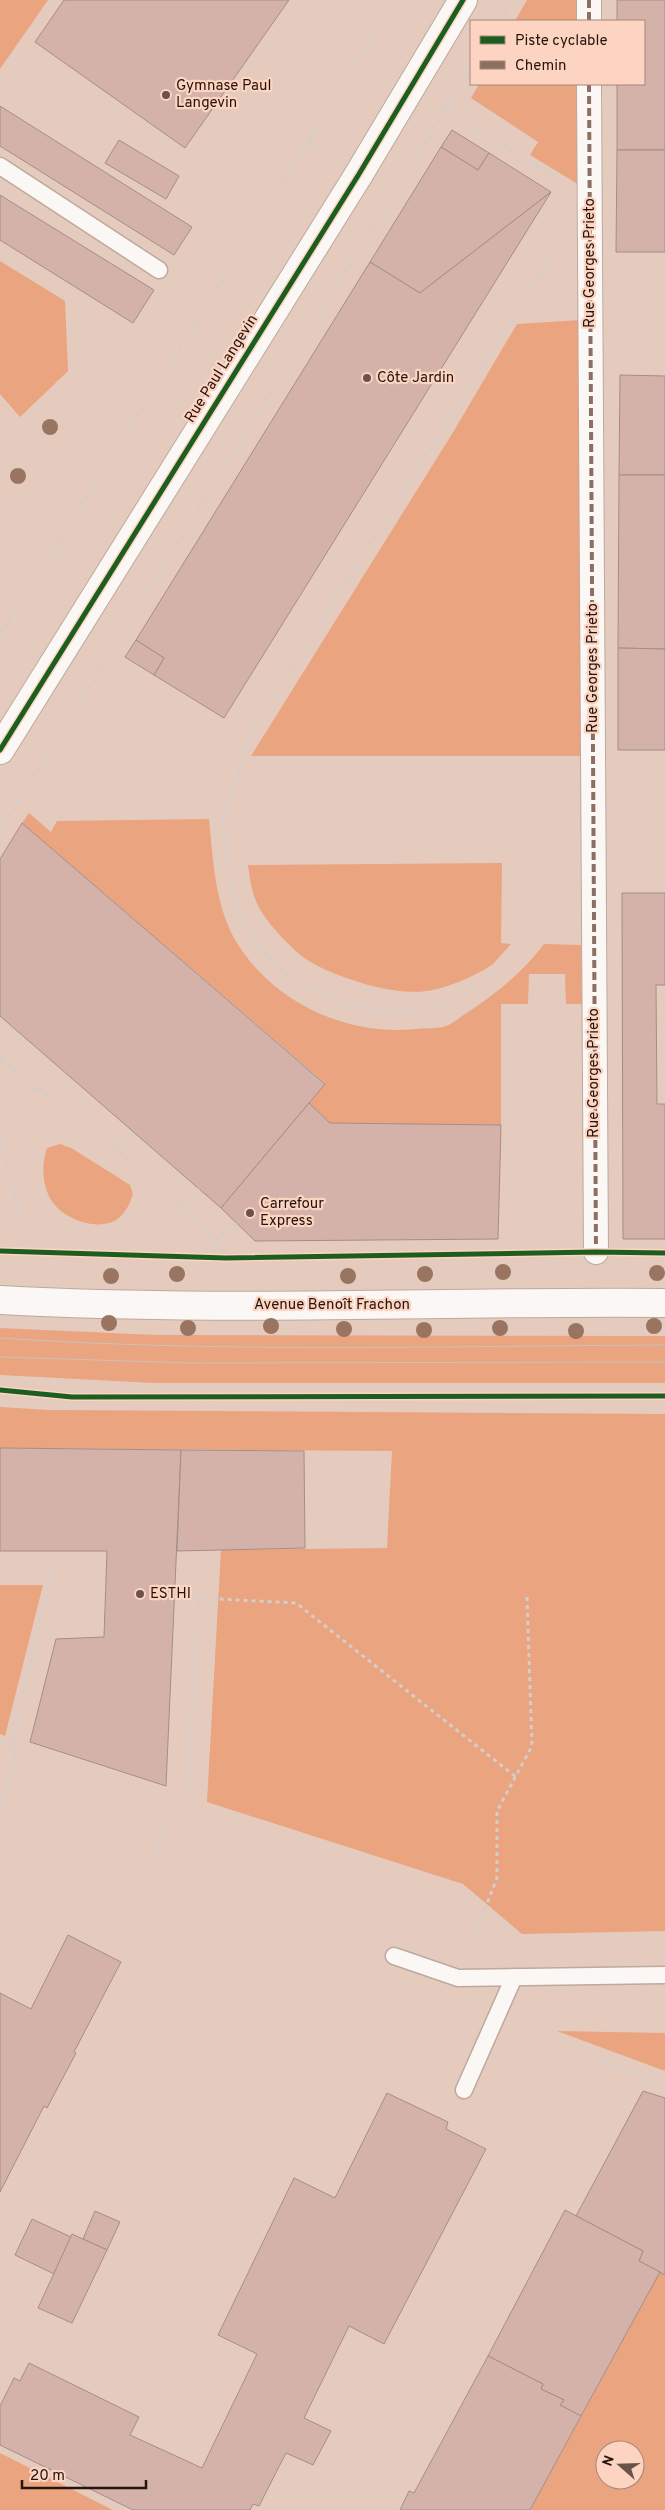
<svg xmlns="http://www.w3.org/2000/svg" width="665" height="2510" font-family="Overpass,sans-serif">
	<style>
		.green { fill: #eaa47f; fill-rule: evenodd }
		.building { fill: #d5b2a9; stroke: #a38e87 }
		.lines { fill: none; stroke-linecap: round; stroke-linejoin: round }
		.service-casing { stroke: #bda99e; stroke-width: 19 }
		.pedestrian-casing { stroke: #bda99e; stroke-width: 26 }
		.minor-casing { stroke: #bda99e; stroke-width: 30 }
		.tertiary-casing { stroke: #bda99e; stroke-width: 30 }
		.path { stroke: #d5cdc9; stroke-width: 3; stroke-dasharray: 4 4; stroke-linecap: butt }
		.service { stroke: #fbf7f5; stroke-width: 16 }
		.pedestrian { stroke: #fbf7f5; stroke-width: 24 }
		.minor { stroke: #fbf7f5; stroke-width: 28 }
		.tertiary { stroke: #fbf7f5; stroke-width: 28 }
		.tram { stroke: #c9c2be; stroke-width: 1 }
		.quiet { stroke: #8d6e63; stroke-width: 4; stroke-dasharray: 8 4; stroke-linecap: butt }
		.cycleway-casing { stroke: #fcd4c1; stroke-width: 8 }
		.cycleway { stroke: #1b5e20; stroke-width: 5 }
		.tree { fill: #997561 }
		.poi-dot { fill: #68544a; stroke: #fcd4c1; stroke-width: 2 }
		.labels { text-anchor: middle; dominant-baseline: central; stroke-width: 4.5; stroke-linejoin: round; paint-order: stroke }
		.poi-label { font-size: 15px; fill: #25140c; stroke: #fcd4c1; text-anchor: start }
		.street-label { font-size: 15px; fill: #25140c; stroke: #fcd4c1 }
	</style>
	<rect width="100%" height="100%" fill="#e5cbbd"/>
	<g class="green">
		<polygon points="0,0 48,0 0,69"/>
		<polygon points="527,0 577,0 578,21 515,21"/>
		<polygon points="479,84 579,84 581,186 530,155 538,142 471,98"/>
		<polygon points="0,261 65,301 68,371 20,417 0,394"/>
		<polygon points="580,320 581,756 251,756 452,434 517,324"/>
		<path d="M29 813 51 832 57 821 209 819C213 860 215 907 237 943 274 1003 347 1036 415 1029 425 1028 437 1029 446 1026 452 1024 459 1018 465 1014 495 995 522 973 544 944L581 945 582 1004H566L565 974H529L528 1004H501V1125L330 1123 309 1103 325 1083 22 823Z"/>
		<path d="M502 863 501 943 511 944C505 950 499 958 493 964 478 975 445 989 426 991 394 996 337 978 309 961 294 952 268 924 260 909 252 896 250 879 248 865Z"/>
		<path d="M60 1144 73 1149 130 1185 133 1194C131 1199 129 1206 125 1211 110 1235 69 1223 54 1204 42 1189 41 1165 47 1148Z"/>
		<polygon points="0,1328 156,1335 665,1336 665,1383 154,1383 0,1375"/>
		<polygon points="0,1407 49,1410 665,1414 665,1931 522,1934 463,1884 207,1802 221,1550 387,1548 392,1451 0,1448"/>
		<polygon points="0,1585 43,1585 5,1736 0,1734"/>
		<polygon points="557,2031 665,2033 665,2071"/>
		<path d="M660 2272 665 2275V2510H530ZM605 2450H635V2480H605Z"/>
		<polygon points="0,2453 113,2510 0,2510"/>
	</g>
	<g class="building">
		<polygon points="64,0 289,0 185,148 35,42"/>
		<polygon points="617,0 665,0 665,150 617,150 617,84 644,84 644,21 617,21"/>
		<polygon points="0,106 192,227 174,255 0,146"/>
		<polygon points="452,130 489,153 478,170 441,147"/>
		<polygon points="119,140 179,176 166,199 105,163"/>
		<polygon points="441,147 478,170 489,153 551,192 420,293 370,262"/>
		<polygon points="617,150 665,150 665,252 616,252"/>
		<polygon points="551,192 224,718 154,675 164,658 136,640 370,262 420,293"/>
		<polygon points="0,195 154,290 133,323 0,240"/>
		<polygon points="620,375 665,376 665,475 619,475"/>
		<polygon points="619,475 665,475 665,649 618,648"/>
		<polygon points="136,640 164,658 154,675 125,657"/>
		<polygon points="618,648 665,649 665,750 618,750"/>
		<polygon points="22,823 325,1084 221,1208 0,1016 0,859"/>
		<polygon points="622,893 665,893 665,985 656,985 657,1104 665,1104 665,1239 623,1239"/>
		<polygon points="309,1103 330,1123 501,1125 498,1239 255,1241 221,1208"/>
		<polygon points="0,1448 181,1450 166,1786 30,1742 56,1639 104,1637 107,1551 0,1551"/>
		<polygon points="181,1450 304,1451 305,1548 177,1551"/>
		<polygon points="68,1935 121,1962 74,2052 76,2053 47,2108 44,2106 0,2192 0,1993 31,2009"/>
		<polygon points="643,2091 665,2098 665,2275 639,2261 643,2251 576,2216"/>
		<polygon points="387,2093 448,2122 446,2129 486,2149 384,2344 349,2326 304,2418 331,2431 313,2465 286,2453 259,2506 253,2504 250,2510 133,2510 0,2445 0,2406 14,2378 20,2381 29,2363 139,2417 130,2435 202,2468 257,2354 218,2335 294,2178 335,2198"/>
		<polygon points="565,2210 643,2251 639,2261 660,2272 581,2416 560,2405 564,2400 541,2389 543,2384 488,2356"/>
		<polygon points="95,2211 120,2222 107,2250 83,2239"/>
		<polygon points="32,2219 71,2237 54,2274 15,2255"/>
		<polygon points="72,2234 107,2250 72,2323 38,2308"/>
		<polygon points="488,2356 543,2384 541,2389 564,2400 560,2405 581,2416 530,2510 400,2510 409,2491 414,2493"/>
	</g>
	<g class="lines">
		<g class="service-casing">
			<g id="service">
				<polyline points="0,166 159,270"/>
				<polyline points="394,1956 458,1978 665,1975"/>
				<polyline points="464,2090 514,1977"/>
			</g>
		</g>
		<g class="pedestrian-casing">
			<g id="pedestrian">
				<polyline points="589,0 589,21"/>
				<polyline points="589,84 596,1252"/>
			</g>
		</g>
		<g class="minor-casing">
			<polyline id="minor" points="0,750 359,174 463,0"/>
		</g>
		<g class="tertiary-casing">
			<path id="tertiary" d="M0 1300C221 1312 443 1301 665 1303"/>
		</g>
		<g class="path">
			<polyline points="500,21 513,0"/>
			<polyline points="442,106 555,177"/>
			<polyline points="309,140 330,154"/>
			<polyline points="56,543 78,557"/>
			<polyline points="0,634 255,229 394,0"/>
			<polyline points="0,831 471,69"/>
			<polyline points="522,944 483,984 443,1005 399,1013 344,1004 299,984 266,955 239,914 228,869 223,818 252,731 554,253"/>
			<polyline points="0,1058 23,1036"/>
			<polyline points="0,1059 143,1170 214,1240 226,1258"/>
			<polyline points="0,1125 35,1088"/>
			<polyline points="0,1140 29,1252"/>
			<polyline points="119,1149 134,1133"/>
			<polyline points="180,1206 199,1189"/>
			<polyline points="214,1240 237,1224"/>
			<polyline points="0,1574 51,1574 13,1739 15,1756 0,1811"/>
			<polyline points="0,1741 14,1745"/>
			<polyline points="149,1871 176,1802 187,1792 199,1598 296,1603 516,1777"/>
			<polyline points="470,1947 497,1878 497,1811 532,1746 527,1597"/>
			<polyline points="594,2075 600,2062 665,2084"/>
		</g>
		<use href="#service" class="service"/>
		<use href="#pedestrian" class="pedestrian"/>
		<use href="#minor" class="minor"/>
		<use href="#tertiary" class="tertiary"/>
		<g class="tram">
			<path d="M0 1338C221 1353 444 1346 665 1345"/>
			<polyline points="0,1357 192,1363 665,1362"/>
		</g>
		<g class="quiet">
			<polyline points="589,0 589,21"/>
			<polyline points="589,84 596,1252"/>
		</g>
		<g class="cycleway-casing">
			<g id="cycleway">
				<polyline points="0,750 359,174 463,0"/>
				<polyline points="0,1251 226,1258 596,1252 665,1253"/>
				<polyline points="0,1390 72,1397 665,1396"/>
			</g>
		</g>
		<use href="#cycleway" class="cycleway"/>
	</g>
	<g class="tree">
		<circle cx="50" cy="427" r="8"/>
		<circle cx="18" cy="476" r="8"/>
		<circle cx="503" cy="1272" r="8"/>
		<circle cx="657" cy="1273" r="8"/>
		<circle cx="177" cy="1274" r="8"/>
		<circle cx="425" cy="1274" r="8"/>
		<circle cx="111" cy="1276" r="8"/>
		<circle cx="348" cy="1276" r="8"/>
		<circle cx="109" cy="1323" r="8"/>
		<circle cx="271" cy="1326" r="8"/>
		<circle cx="654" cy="1326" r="8"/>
		<circle cx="188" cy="1328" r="8"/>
		<circle cx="500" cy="1328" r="8"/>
		<circle cx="344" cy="1329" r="8"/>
		<circle cx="424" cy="1330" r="8"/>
		<circle cx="576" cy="1331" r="8"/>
	</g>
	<g class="poi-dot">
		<circle cx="166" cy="95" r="5"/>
		<circle cx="367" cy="378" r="5"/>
		<circle cx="250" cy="1213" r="5"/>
		<circle cx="140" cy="1594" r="5"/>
	</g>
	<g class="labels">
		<g class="poi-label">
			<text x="176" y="86">Gymnase Paul<tspan x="176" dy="17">Langevin</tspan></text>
			<text x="377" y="378">Côte Jardin</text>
			<text x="260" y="1204">Carrefour<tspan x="260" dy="17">Express</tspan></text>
			<text x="150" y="1594">ESTHI</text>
		</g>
		<g class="street-label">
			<text transform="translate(590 263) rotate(-90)">Rue Georges Prieto</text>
			<text transform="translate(222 369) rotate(-58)">Rue Paul Langevin</text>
			<text transform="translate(593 668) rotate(-90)">Rue Georges Prieto</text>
			<text transform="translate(594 1073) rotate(-90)">Rue Georges Prieto</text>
			<text x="332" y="1305">Avenue Benoît Frachon</text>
		</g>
	</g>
	<rect x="470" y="20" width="175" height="65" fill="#fcd4c1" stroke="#a68779"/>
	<rect x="480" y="36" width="25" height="8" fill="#1b5e20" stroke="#a68779"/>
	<text x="515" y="45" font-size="15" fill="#25140c">Piste cyclable</text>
	<rect x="480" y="61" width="25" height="8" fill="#8d6e63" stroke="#a68779"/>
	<text x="515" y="70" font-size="15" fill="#25140c">Chemin</text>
	<g transform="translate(620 2465) rotate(290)"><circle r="24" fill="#fcd4c1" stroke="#a68779"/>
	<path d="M0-4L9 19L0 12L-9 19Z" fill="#68544a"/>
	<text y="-8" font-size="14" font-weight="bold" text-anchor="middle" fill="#25140c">N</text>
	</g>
	<path d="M22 2480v8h124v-8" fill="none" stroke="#25140c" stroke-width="2.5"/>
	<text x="30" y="2480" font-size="15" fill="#25140c" stroke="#fcd4c1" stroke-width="4" paint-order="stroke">20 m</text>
</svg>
